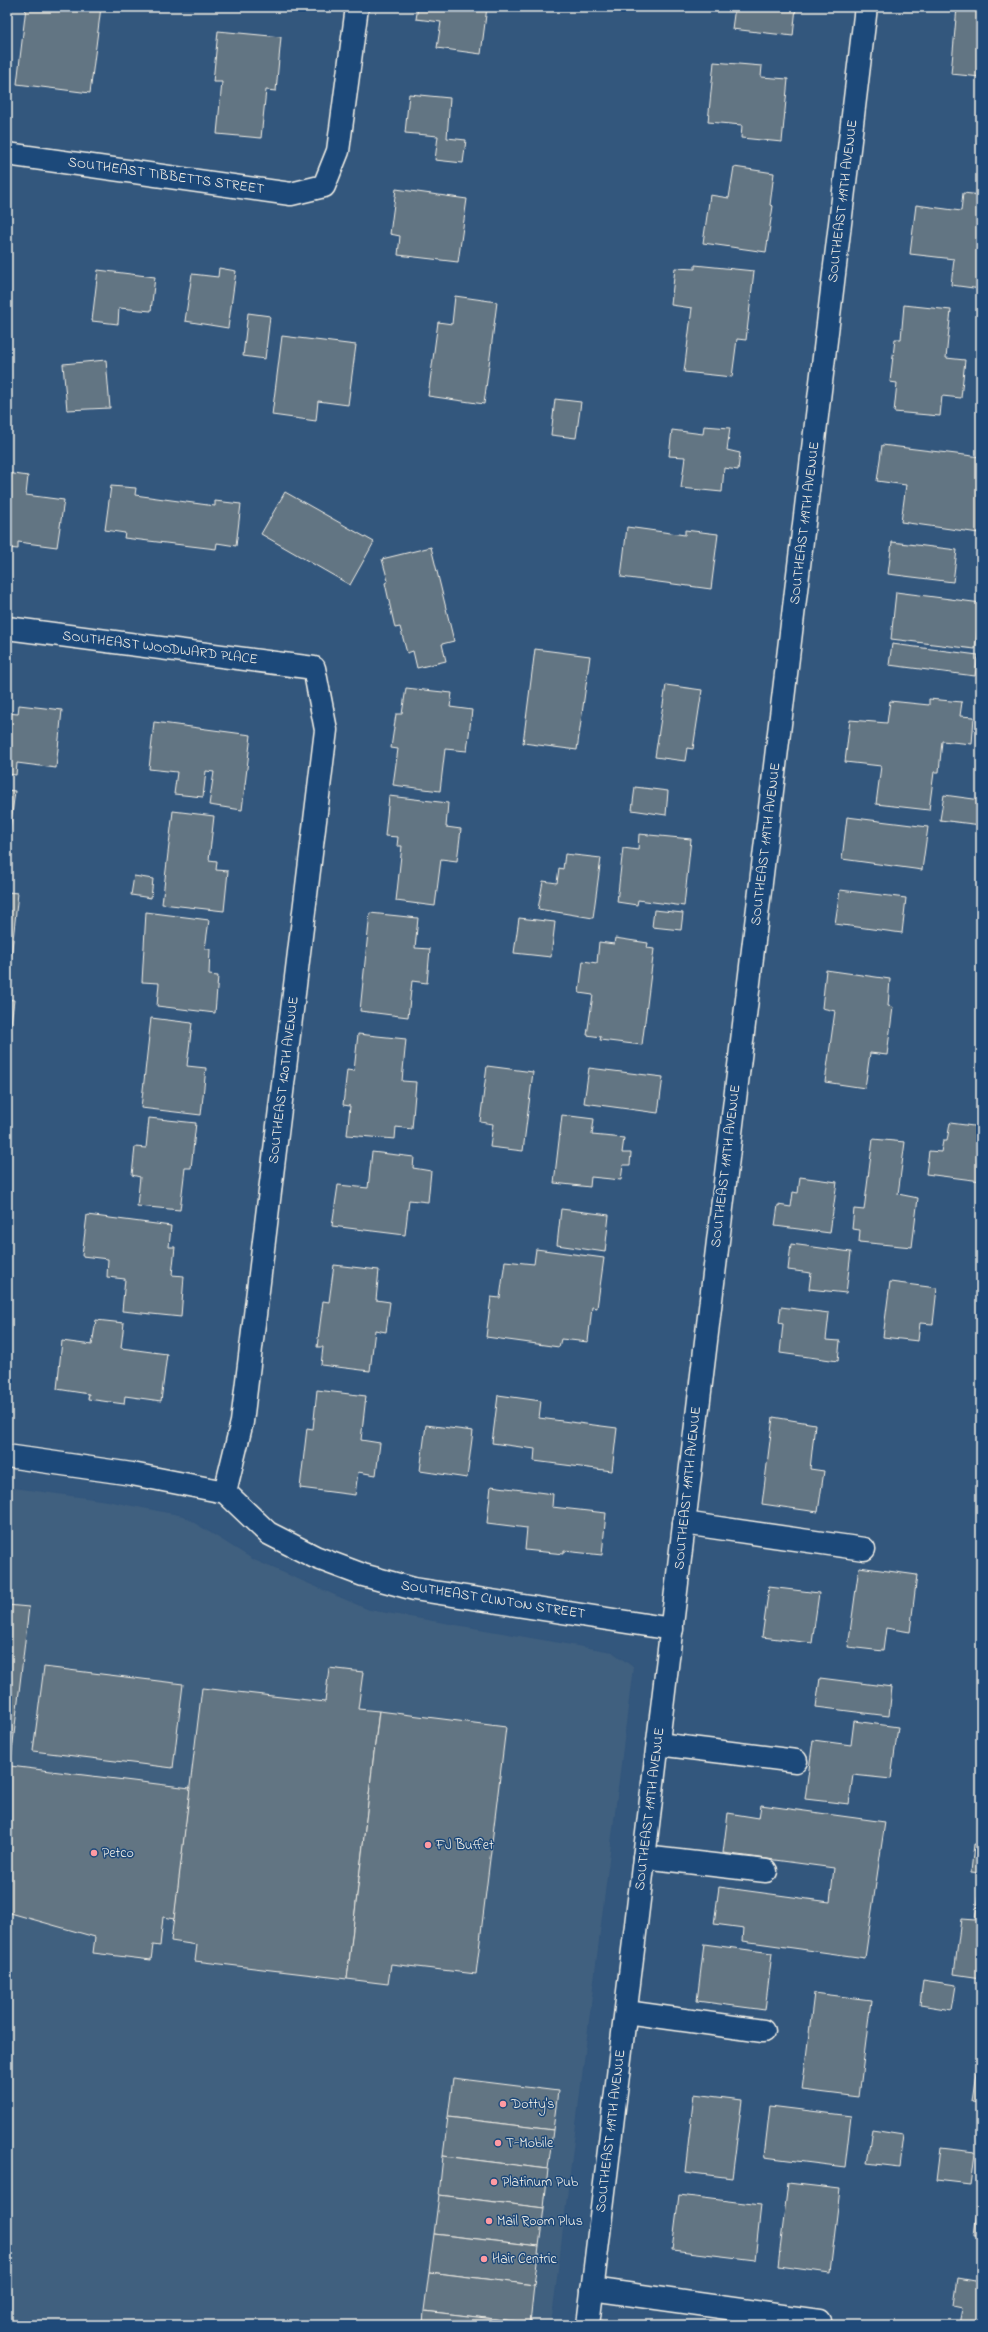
<svg xmlns="http://www.w3.org/2000/svg" width="988" height="2332" font-family="'Indie Flower',sans-serif">
	<style>
		.built { fill: #41607f }
		.building { fill: #627483; stroke: #f4f1e8 }
		.lines { fill: none; stroke-linecap: round; stroke-linejoin: round }
		.minor-casing { stroke: #f4f1e8; stroke-width: 25 }
		.minor { stroke: #1f4a7a; stroke-width: 22 }
		.poi-dot { fill: #ff9aa2; stroke: #1f4a7a; stroke-width: 1.5 }
		.labels { text-anchor: middle; dominant-baseline: central; stroke-width: 3; stroke-linejoin: round; paint-order: stroke }
		.street-label { font-size: 14px; fill: #f4f1e8; stroke: #1f4a7a }
		.poi-label { font-size: 14px; fill: #f4f1e8; stroke: #1f4a7a; text-anchor: start }
	</style>
	<rect width="100%" height="100%" fill="#33577d"/>
	<filter id="ink" filterUnits="userSpaceOnUse"><feTurbulence type="fractalNoise" baseFrequency=".025" numOctaves="2"/><feDisplacementMap in="SourceGraphic" scale="8" xChannelSelector="R" yChannelSelector="G"/><feConvolveMatrix kernelMatrix="1 2 1 2 8 2 1 2 1" color-interpolation-filters="sRGB"/></filter>
	<g filter="url(#ink)">
		<polygon class="built" points="7,1487 107,1501 183,1516 254,1560 369,1610 612,1652 633,1667 551,2325 7,2325"/>
		<g class="building">
			<polygon points="26,7 101,7 90,93 17,84"/>
			<polygon points="418,7 487,7 481,54 437,48 441,22 416,19"/>
			<polygon points="735,7 796,7 793,36 732,29"/>
			<polygon points="957,7 981,7 981,77 951,74"/>
			<polygon points="218,31 281,37 276,91 266,90 261,138 217,134 222,82 213,82"/>
			<polygon points="714,62 762,66 761,77 788,79 782,142 741,138 742,125 708,122"/>
			<polygon points="409,94 450,98 447,138 466,140 463,163 435,160 438,136 405,133"/>
			<polygon points="734,167 774,173 770,205 773,206 766,252 703,243 710,195 729,198"/>
			<polygon points="396,189 467,199 458,262 398,255 400,236 390,234"/>
			<polygon points="963,193 981,195 981,289 951,285 954,259 910,254 916,205 961,211"/>
			<polygon points="695,265 754,271 746,340 737,339 732,377 684,372 692,308 671,305 675,268 695,269"/>
			<polygon points="219,268 236,271 228,328 185,321 192,274 218,277"/>
			<polygon points="98,270 155,277 151,311 119,308 118,324 92,321"/>
			<polygon points="7,292 10,292 7,313"/>
			<polygon points="455,296 497,302 484,404 428,396 438,322 452,324"/>
			<polygon points="904,305 951,310 946,358 965,360 961,398 942,396 940,416 894,412 897,383 890,382 895,339 901,339"/>
			<polygon points="248,313 270,316 265,359 243,356"/>
			<polygon points="282,336 356,345 348,405 318,401 316,421 272,415"/>
			<polygon points="106,360 110,408 67,410 63,364"/>
			<polygon points="555,399 581,402 576,438 551,435"/>
			<polygon points="704,426 730,428 727,450 740,453 738,470 724,468 722,492 681,488 685,457 669,456 672,430 703,434"/>
			<polygon points="882,445 981,457 981,517 979,533 901,522 906,485 877,481"/>
			<polygon points="7,473 28,476 26,495 64,500 57,547 18,542 18,549 7,548"/>
			<polygon points="111,486 136,488 135,495 215,506 215,501 241,504 236,546 217,543 216,549 124,538 125,533 105,530"/>
			<polygon points="285,492 374,542 350,585 261,534"/>
			<polygon points="627,527 685,535 685,530 718,534 711,589 621,577"/>
			<polygon points="892,542 957,550 953,582 888,574"/>
			<polygon points="431,547 454,641 442,644 446,661 417,668 413,651 407,653 400,627 395,628 385,583 388,581 382,559"/>
			<polygon points="896,592 981,603 975,649 891,639"/>
			<polygon points="892,644 978,655 975,676 889,665"/>
			<polygon points="535,649 590,656 577,750 523,743"/>
			<polygon points="666,685 702,690 693,749 687,748 685,761 655,757"/>
			<polygon points="406,688 452,693 450,707 472,710 467,751 445,749 440,791 393,785 398,749 391,748 396,714 402,714"/>
			<polygon points="929,699 962,702 960,716 974,717 972,744 942,741 939,772 934,772 929,810 876,804 881,766 845,762 850,720 887,723 890,701 929,705"/>
			<polygon points="19,705 62,710 56,768 17,763 16,775 7,774 7,713 18,714"/>
			<polygon points="154,722 251,735 242,810 209,805 214,772 206,771 203,797 174,794 177,772 149,769"/>
			<polygon points="635,787 668,791 666,815 632,810"/>
			<polygon points="7,790 15,791 7,853"/>
			<polygon points="944,795 981,800 981,825 940,820"/>
			<polygon points="389,796 448,803 446,827 461,829 457,861 441,859 435,906 396,901 402,846 397,846 398,837 385,836"/>
			<polygon points="173,811 214,816 209,860 217,861 216,870 228,871 224,911 162,904"/>
			<polygon points="847,817 928,827 922,870 842,859"/>
			<polygon points="639,834 691,839 684,906 638,900 637,905 617,902 623,848 638,850"/>
			<polygon points="565,854 601,858 593,918 538,909 543,881 557,883 559,868 563,869"/>
			<polygon points="134,876 153,879 151,898 131,895"/>
			<polygon points="840,890 906,898 902,933 835,924"/>
			<polygon points="7,892 18,893 8,987 7,987"/>
			<polygon points="654,910 683,913 681,930 652,927"/>
			<polygon points="146,912 209,920 205,949 210,949 209,975 218,976 215,1013 157,1006 159,983 142,982"/>
			<polygon points="370,913 418,918 415,948 430,949 427,983 412,981 408,1017 360,1011"/>
			<polygon points="519,918 555,922 551,957 514,953"/>
			<polygon points="615,938 648,943 647,948 654,949 642,1045 600,1040 601,1037 587,1035 593,995 579,993 583,961 597,963 599,942 614,944"/>
			<polygon points="826,970 890,979 888,1006 893,1007 887,1055 870,1053 865,1088 825,1082 835,1011 822,1008"/>
			<polygon points="7,999 14,1000 11,1024 7,1023"/>
			<polygon points="151,1018 192,1023 187,1066 206,1068 201,1115 141,1108"/>
			<polygon points="358,1034 406,1039 402,1081 416,1082 412,1129 396,1127 395,1139 347,1135 350,1106 343,1105 347,1070 354,1071"/>
			<polygon points="487,1066 533,1072 523,1151 490,1147 493,1124 480,1122"/>
			<polygon points="589,1068 663,1077 658,1113 584,1103"/>
			<polygon points="562,1115 594,1119 592,1135 624,1138 622,1153 631,1153 630,1165 623,1165 621,1180 591,1177 590,1187 554,1183"/>
			<polygon points="149,1118 196,1123 191,1168 185,1168 180,1210 137,1206 140,1177 132,1175 135,1147 146,1148"/>
			<polygon points="950,1123 981,1127 981,1181 926,1174 929,1151 941,1152 943,1141 947,1141"/>
			<polygon points="873,1139 905,1142 898,1194 918,1198 912,1247 859,1242 860,1230 852,1229 854,1209 864,1210"/>
			<polygon points="372,1152 414,1157 413,1168 431,1171 428,1202 409,1200 405,1235 332,1226 338,1185 368,1188"/>
			<polygon points="800,1177 837,1182 830,1233 775,1226 778,1205 791,1207 793,1192 798,1193"/>
			<polygon points="561,1209 609,1215 605,1252 557,1245"/>
			<polygon points="87,1215 171,1226 169,1247 175,1247 172,1275 184,1276 181,1317 122,1311 125,1279 107,1277 108,1259 82,1256"/>
			<polygon points="791,1244 851,1252 846,1293 809,1289 811,1273 788,1270"/>
			<polygon points="536,1249 604,1258 597,1308 592,1307 588,1342 561,1339 559,1347 486,1337 491,1297 500,1298 505,1261 534,1264"/>
			<polygon points="334,1265 379,1270 376,1300 390,1302 386,1332 375,1330 370,1371 321,1365 323,1347 317,1347 323,1301 329,1302"/>
			<polygon points="890,1282 937,1288 933,1324 920,1323 918,1341 883,1337"/>
			<polygon points="781,1307 829,1313 826,1340 840,1341 838,1361 780,1353 783,1324 779,1323"/>
			<polygon points="96,1320 124,1323 121,1348 167,1354 161,1401 125,1396 124,1404 88,1399 89,1394 57,1389 62,1341 92,1345"/>
			<polygon points="317,1390 366,1396 361,1440 380,1443 376,1475 358,1472 355,1495 300,1488 307,1428 313,1429"/>
			<polygon points="498,1395 541,1401 539,1418 617,1428 612,1471 534,1461 535,1449 492,1443"/>
			<polygon points="773,1417 815,1424 810,1469 824,1471 818,1512 762,1504"/>
			<polygon points="426,1425 473,1431 467,1478 420,1471"/>
			<polygon points="491,1486 553,1494 552,1507 606,1513 602,1555 564,1551 564,1554 525,1550 527,1528 487,1523"/>
			<polygon points="859,1567 917,1575 910,1632 886,1628 883,1651 848,1647"/>
			<polygon points="769,1587 819,1593 812,1643 762,1637"/>
			<polygon points="7,1605 29,1607 7,1794"/>
			<polygon points="44,1667 183,1684 173,1768 33,1751"/>
			<polygon points="329,1668 363,1672 358,1709 379,1711 347,1979 195,1961 197,1945 171,1941 202,1688 325,1702"/>
			<polygon points="820,1678 892,1687 889,1716 816,1707"/>
			<polygon points="379,1711 506,1727 476,1974 391,1964 388,1984 347,1979"/>
			<polygon points="854,1721 898,1727 891,1779 853,1775 849,1804 805,1799 813,1740 851,1745"/>
			<polygon points="10,1766 190,1788 174,1919 163,1917 160,1946 153,1945 151,1960 93,1953 95,1937 7,1912 7,1794"/>
			<polygon points="761,1805 885,1822 865,1958 743,1941 744,1928 714,1924 719,1887 830,1902 834,1868 723,1853 728,1813 759,1818"/>
			<polygon points="974,1844 981,1845 981,1873 971,1872"/>
			<polygon points="978,1897 981,1898 981,1978 954,1974 961,1919 975,1920"/>
			<polygon points="704,1944 772,1953 765,2010 697,2001"/>
			<polygon points="923,1980 956,1985 952,2010 920,2005"/>
			<polygon points="814,1993 871,2000 859,2097 802,2090"/>
			<polygon points="980,2050 981,2050 981,2102 973,2101"/>
			<polygon points="453,2078 558,2091 553,2130 448,2117"/>
			<polygon points="694,2094 742,2100 732,2178 685,2172"/>
			<polygon points="770,2106 851,2116 845,2167 764,2157"/>
			<polygon points="448,2117 553,2130 548,2169 443,2156"/>
			<polygon points="872,2129 904,2134 900,2167 867,2163"/>
			<polygon points="940,2148 975,2152 971,2185 936,2181"/>
			<polygon points="443,2156 548,2169 544,2208 439,2195"/>
			<polygon points="788,2183 840,2189 830,2273 778,2266"/>
			<polygon points="439,2195 544,2208 539,2246 434,2234"/>
			<polygon points="679,2195 761,2205 755,2260 672,2250"/>
			<polygon points="979,2198 981,2198 981,2236 974,2236"/>
			<polygon points="434,2234 539,2246 534,2285 429,2272"/>
			<polygon points="429,2272 534,2285 530,2323 424,2311"/>
			<polygon points="958,2278 981,2282 981,2325 960,2325 963,2307 954,2305"/>
			<polygon points="424,2311 530,2323 529,2325 423,2325"/>
		</g>
		<g class="lines">
			<g class="minor-casing">
				<g id="minor">
					<polyline points="7,154 291,194 324,186 338,151 357,7"/>
					<polyline points="7,628 314,668 326,730 242,1422 225,1492"/>
					<polyline points="7,1456 132,1474 225,1492 268,1533 315,1557 363,1575 414,1589 672,1629"/>
					<polyline points="684,1523 864,1549"/>
					<polyline points="658,1744 796,1761"/>
					<polyline points="644,1857 766,1871"/>
					<polyline points="626,2012 763,2031"/>
					<polyline points="592,2289 819,2321"/>
					<polyline points="588,2325 866,7"/>
				</g>
			</g>
			<use href="#minor" class="minor"/>
		</g>
	</g>
	<g class="poi-dot">
		<circle cx="428" cy="1845" r="4"/>
		<circle cx="94" cy="1853" r="4"/>
		<circle cx="503" cy="2104" r="4"/>
		<circle cx="498" cy="2143" r="4"/>
		<circle cx="494" cy="2182" r="4"/>
		<circle cx="489" cy="2221" r="4"/>
		<circle cx="484" cy="2259" r="4"/>
	</g>
	<g class="labels">
		<g class="street-label">
			<text transform="translate(166 176) rotate(8)">SOUTHEAST TIBBETTS STREET</text>
			<text transform="translate(843 201) rotate(-83)">SOUTHEAST 119TH AVENUE</text>
			<text transform="translate(805 523) rotate(-83)">SOUTHEAST 119TH AVENUE</text>
			<text transform="translate(160 648) rotate(7)">SOUTHEAST WOODWARD PLACE</text>
			<text transform="translate(766 844) rotate(-83)">SOUTHEAST 119TH AVENUE</text>
			<text transform="translate(284 1080) rotate(-83)">SOUTHEAST 120TH AVENUE</text>
			<text transform="translate(726 1166) rotate(-83)">SOUTHEAST 119TH AVENUE</text>
			<text transform="translate(688 1488) rotate(-84)">SOUTHEAST 119TH AVENUE</text>
			<text transform="translate(493 1600) rotate(9)">SOUTHEAST CLINTON STREET</text>
			<text transform="translate(650 1809) rotate(-83)">SOUTHEAST 119TH AVENUE</text>
			<text transform="translate(611 2131) rotate(-83)">SOUTHEAST 119TH AVENUE</text>
		</g>
		<g class="poi-label">
			<text x="436" y="1845">FJ Buffet</text>
			<text x="102" y="1853">Petco</text>
			<text x="511" y="2104">Dotty's</text>
			<text x="506" y="2143">T-Mobile</text>
			<text x="502" y="2182">Platinum Pub</text>
			<text x="497" y="2221">Mail Room Plus</text>
			<text x="492" y="2259">Hair Centric</text>
		</g>
	</g>
	<rect width="988" height="2332" fill="none" stroke="#1f4a7a" stroke-width="24"/>
	<rect x="12" y="12" width="964" height="2308" fill="none" stroke="#f4f1e8" stroke-width="1.5" filter="url(#ink)"/>
</svg>
